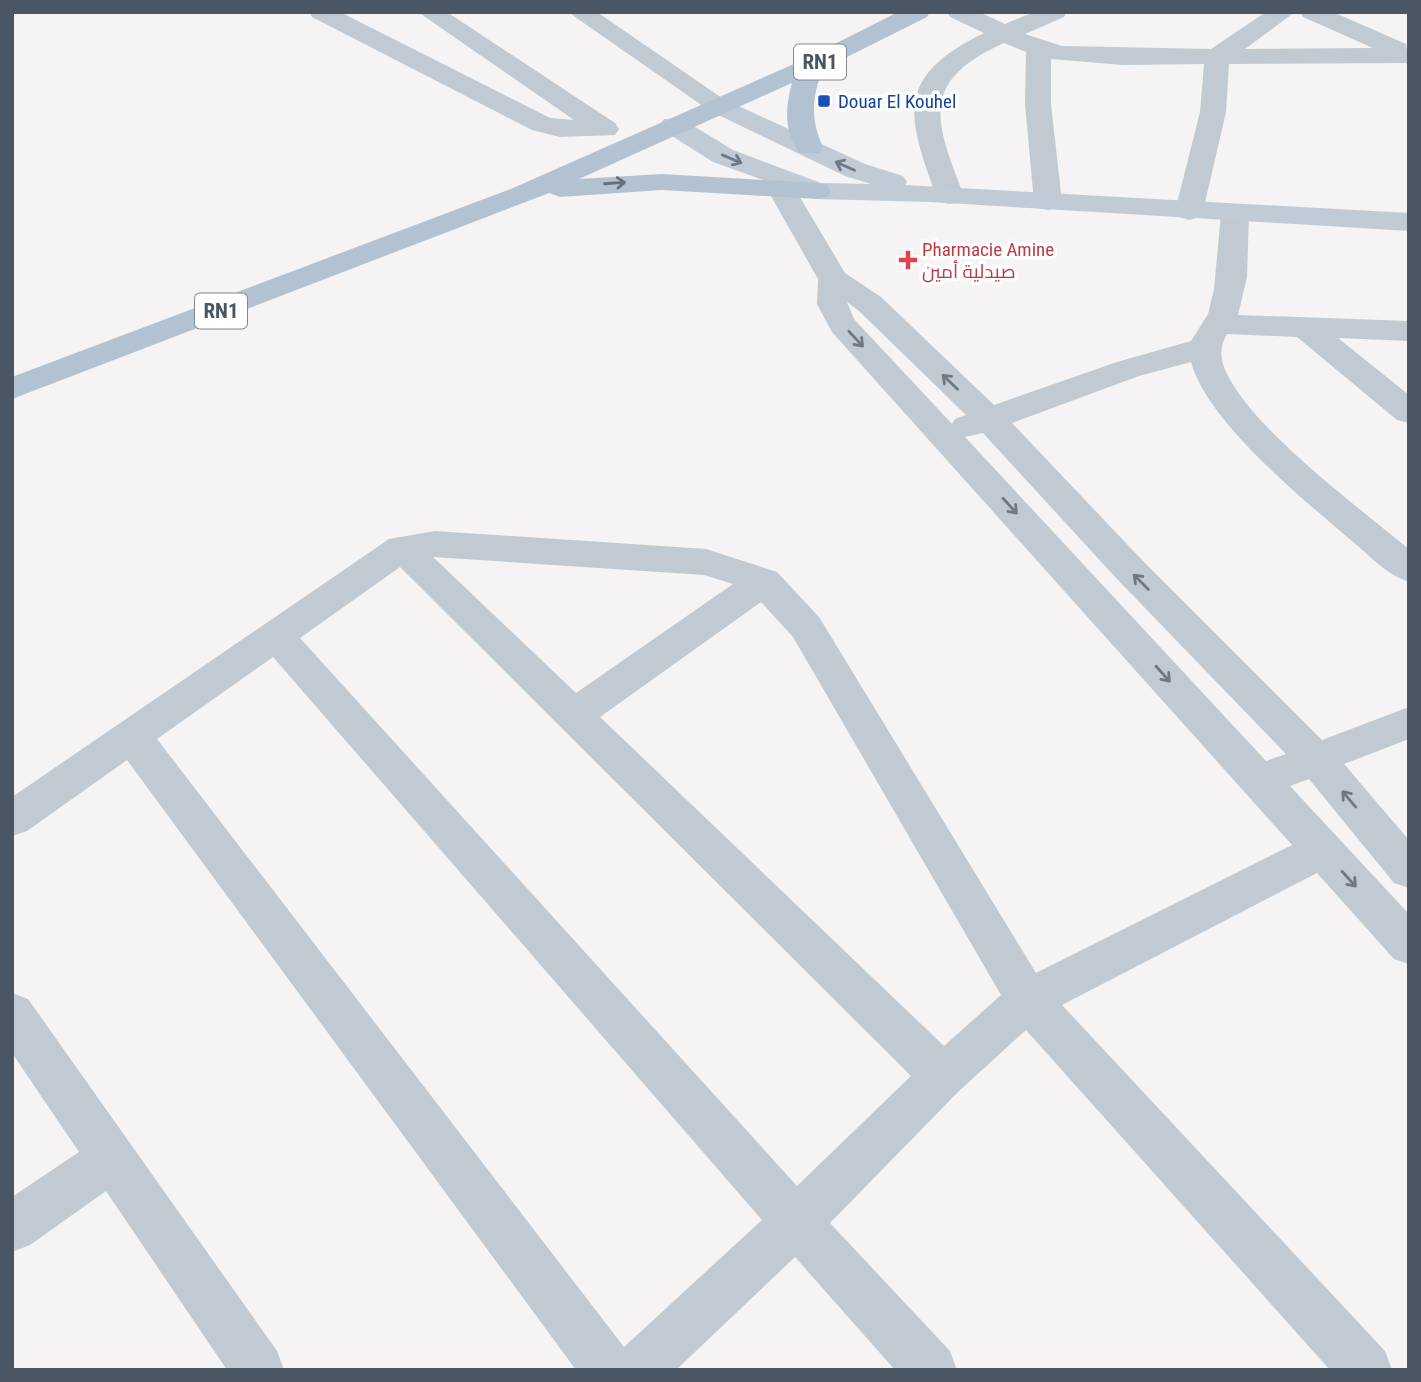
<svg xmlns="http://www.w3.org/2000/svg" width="1421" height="1382" font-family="'Roboto Condensed',Cairo,sans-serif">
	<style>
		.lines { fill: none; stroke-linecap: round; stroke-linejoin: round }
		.minor { fill: #c1cad2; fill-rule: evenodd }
		.secondary { fill: #c1cbd6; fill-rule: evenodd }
		.primary { fill: #b3c2d1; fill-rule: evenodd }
		.oneway { stroke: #6e7984 }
		.oneway2 { stroke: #64717d }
		.oneway3 { stroke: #6e7983 }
		.transit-dot { fill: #1a4fb4; stroke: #fff; stroke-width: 2.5 }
		.health-dot { fill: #e0444e; stroke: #fff; stroke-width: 2.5 }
		.labels { text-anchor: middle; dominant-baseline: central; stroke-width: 7; stroke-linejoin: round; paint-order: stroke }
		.far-transit-label { font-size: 19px; fill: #164399; stroke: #fff; text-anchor: start }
		.far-health-label { font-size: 19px; fill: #be3a42; stroke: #fff; text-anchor: start }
		.shield { fill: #fff; stroke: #808990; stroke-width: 2 }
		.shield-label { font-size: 21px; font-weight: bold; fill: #4a5661 }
	</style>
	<rect width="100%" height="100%" fill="#f5f3f3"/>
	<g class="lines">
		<g class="minor">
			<polygon points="309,12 340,12 550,118 574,120 418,12 447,12 615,123 619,129 615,135 560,137 532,130 312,17"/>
			<polygon points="568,12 597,12 732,105 728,111 710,111"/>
			<path d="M947 12H979L1005 24 1034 12H1067L1064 17 1025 34 1062 46 1211 49 1266 12H1295L1245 49 1373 48 1303 17 1300 12H1333L1406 44 1409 63 1229 64 1226 112 1203 211 1199 217 1189 220 1179 217 1175 211 1200 112 1204 64 1123 65 1051 59V104L1062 202 1058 208 1048 210 1038 208 1034 202 1025 104 1026 52 1004 43C917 82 936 122 964 196L960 202 950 204 940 202 936 196C907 115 894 77 984 33L950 17Z"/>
			<path d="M781 181 791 183 795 189 845 273 881 297 994 405 1117 362 1191 341 1208 314 1214 289 1221 214 1225 208 1235 205 1245 208 1249 214 1247 277 1238 315 1409 321V341L1338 338 1409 395V423L1397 420 1297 337 1227 334C1219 347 1220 360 1227 374 1254 430 1359 508 1409 549V582C1387 575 1370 556 1352 541 1304 500 1207 422 1191 362L1139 376 1012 423 1142 560 1322 740 1409 707V739L1344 764 1409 840V888L1394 883 1309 779 1290 786 1409 914V964L1394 959 1317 873 1062 1005 1385 1351 1392 1370H1330L1026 1030 959 1091 830 1223 950 1351 957 1370H895L795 1257 676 1370H576L127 760 27 831 12 836V797L389 539 435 531 706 549 777 572 819 617 1036 973 1292 845 832 332 817 304 818 279 767 189 771 183ZM847 302 859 311 966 415 955 419 952 424 854 319ZM983 433 1116 578 1286 754 1266 761 965 437ZM433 557 704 575 733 584 576 693ZM400 567 911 1076 797 1186 300 638ZM761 602 793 637 1001 995 944 1046 600 717ZM273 657 762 1220 624 1347 157 739Z"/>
			<polygon points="12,993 28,999 277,1351 284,1370 227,1370 106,1191 30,1245 12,1252 12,1197 79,1152 12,1053"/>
		</g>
		<polygon class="secondary" points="719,97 865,164 903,176 907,182 905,185 1409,213 1409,231 930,202 817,199 713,162 664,131 660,125 664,119 682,119 733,150 821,183 871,184 845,176 710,111 706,105 710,99"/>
		<path class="primary" d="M898 12H930L927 17 823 69C812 96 810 120 823 147L819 153H799C784 131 785 108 792 83L579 179 662 174 817 183 827 185 831 191 827 197 817 199 662 190 560 197 549 193 12 399V377L513 188 803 60Z"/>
	</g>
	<defs><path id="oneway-shaft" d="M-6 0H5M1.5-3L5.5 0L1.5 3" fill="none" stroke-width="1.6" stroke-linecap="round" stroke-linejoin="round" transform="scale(1.75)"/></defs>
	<g class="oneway">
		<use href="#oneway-shaft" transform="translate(732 159) rotate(23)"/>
		<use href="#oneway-shaft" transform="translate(845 166) rotate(-156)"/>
	</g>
	<use class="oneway2" href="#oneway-shaft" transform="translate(615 183) rotate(-4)"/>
	<g class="oneway3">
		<use href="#oneway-shaft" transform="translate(856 339) rotate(47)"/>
		<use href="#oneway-shaft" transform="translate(950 382) rotate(-136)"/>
		<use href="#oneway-shaft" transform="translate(1010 506) rotate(48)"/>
		<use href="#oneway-shaft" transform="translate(1141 582) rotate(-135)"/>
		<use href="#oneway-shaft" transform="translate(1163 674) rotate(48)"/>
		<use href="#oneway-shaft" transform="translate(1349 799) rotate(-130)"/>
		<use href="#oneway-shaft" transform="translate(1349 879) rotate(48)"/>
	</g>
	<rect class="transit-dot" x="817" y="94" width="14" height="14" rx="3.5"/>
	<path class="health-dot" d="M904.5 249.5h7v7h7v7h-7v7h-7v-7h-7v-7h7z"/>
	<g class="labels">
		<g class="far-transit-label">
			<text x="838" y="101">Douar El Kouhel</text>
		</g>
		<g class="far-health-label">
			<text x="922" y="249">Pharmacie Amine<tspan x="922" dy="22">صيدلية أمين</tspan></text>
		</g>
		<g class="shield">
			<rect x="794" y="44.5" width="52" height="35" rx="5"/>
			<rect x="195" y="293.5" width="52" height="35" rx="5"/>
		</g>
		<g class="shield-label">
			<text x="820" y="62">RN1</text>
			<text x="221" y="311">RN1</text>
		</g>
	</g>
	<rect width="1421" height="1382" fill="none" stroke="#4a5661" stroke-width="28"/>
</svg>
